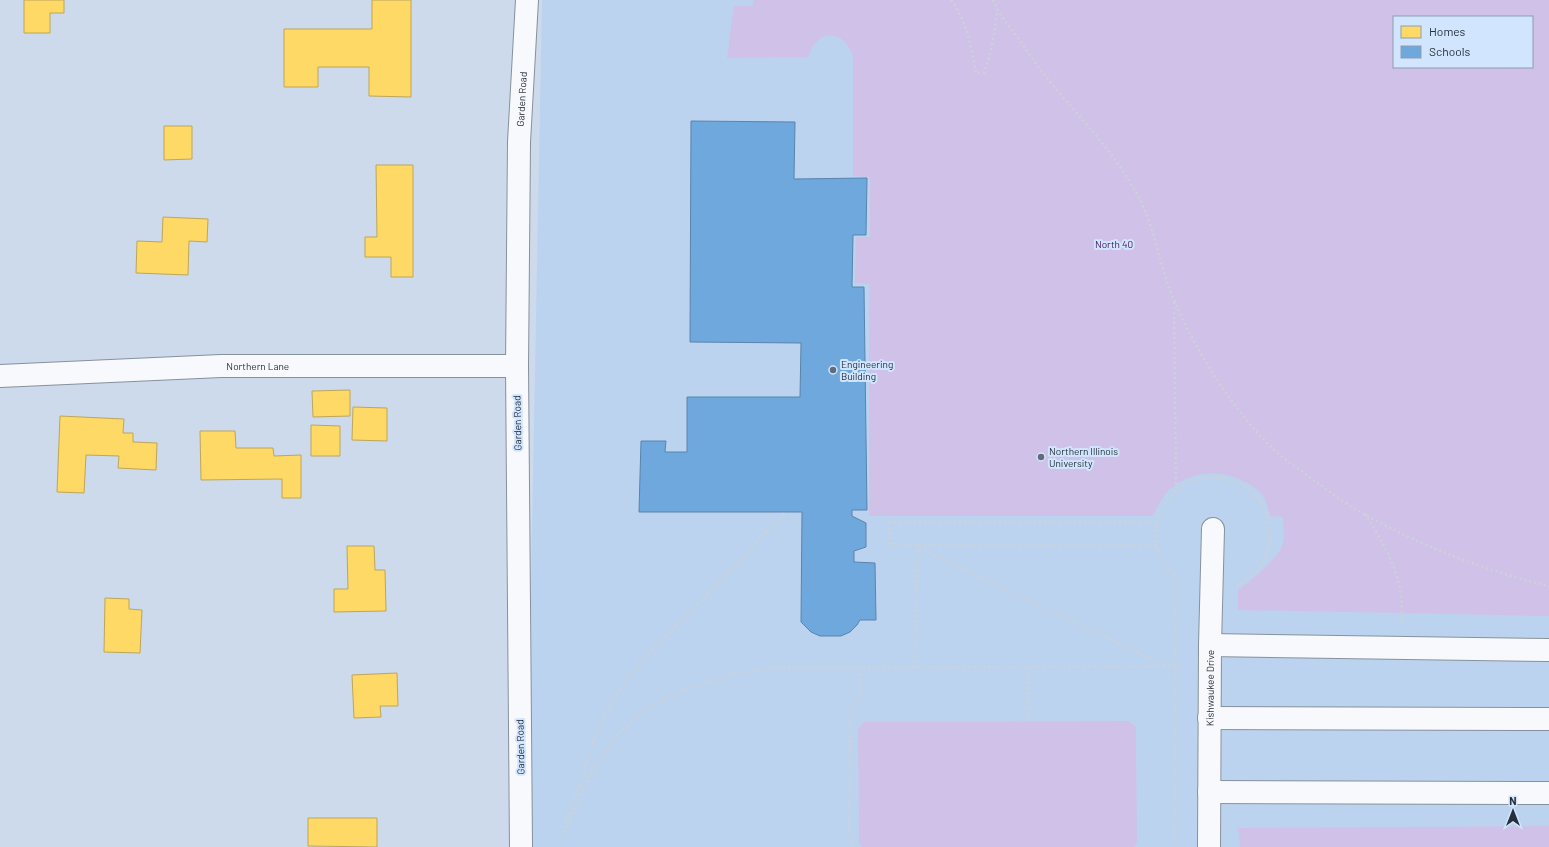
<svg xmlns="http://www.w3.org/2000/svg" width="1549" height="847" font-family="Barlow,sans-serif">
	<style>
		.built { fill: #bcd3ef; fill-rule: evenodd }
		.green { fill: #cfc1e8; fill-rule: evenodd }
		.homes { fill: #ffd966; stroke: #bea659 }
		.schools { fill: #6fa8dc; stroke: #5984ac }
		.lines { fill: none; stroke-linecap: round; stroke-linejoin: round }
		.minor-casing { stroke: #87919d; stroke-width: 24 }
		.path { stroke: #cdd2d7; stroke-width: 2.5; stroke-dasharray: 2 3; stroke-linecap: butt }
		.minor { stroke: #f8f9fc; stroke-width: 22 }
		.poi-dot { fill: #606c79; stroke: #d1e6fe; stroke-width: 1.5 }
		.labels { text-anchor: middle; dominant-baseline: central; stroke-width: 4; stroke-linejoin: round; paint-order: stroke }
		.street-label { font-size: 10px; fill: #26303c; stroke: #d1e6fe }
		.park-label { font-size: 10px; fill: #45125c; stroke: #d1e6fe }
		.poi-label { font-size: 10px; fill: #26303c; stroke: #d1e6fe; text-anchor: start }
	</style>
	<rect width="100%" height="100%" fill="#cddaeb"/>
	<path class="built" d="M542 0H1549V847H526ZM1394 17H1532V67H1394Z"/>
	<g class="green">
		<path d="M753 0H1549V616L1238 610V590C1251 580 1281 557 1283 542 1285 534 1283 525 1283 517L1270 516C1268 510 1267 502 1263 496 1259 489 1248 483 1241 480 1217 468 1189 472 1169 490 1162 497 1157 507 1153 516H869V284L855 283 856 237H870V177L853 176V56C843 28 816 29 808 57L727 58 734 6H753ZM1394 17H1532V67H1394Z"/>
		<polygon points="1129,721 1136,727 1137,842 1134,847 862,847 859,843 858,728 864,722"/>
		<polygon points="1549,826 1549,847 1240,847 1238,828"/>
	</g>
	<g class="homes">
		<polygon points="24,0 64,0 64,13 50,13 50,33 24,33"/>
		<polygon points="372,0 411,0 411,97 369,96 369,67 318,67 318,87 284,87 284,29 372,29"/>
		<polygon points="164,126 192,126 192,159 164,160"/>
		<polygon points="376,165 413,165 413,277 391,277 391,257 365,257 365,237 377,237"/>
		<polygon points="163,217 208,219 207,242 189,241 188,275 136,273 137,241 162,242"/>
		<polygon points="350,390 350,416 313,417 312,391"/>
		<polygon points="353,407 387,408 387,441 352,440"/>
		<polygon points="60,416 124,419 123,433 133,433 133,442 157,443 156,470 118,468 119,456 86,455 84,493 57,492"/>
		<polygon points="311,425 340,426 340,456 311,456"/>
		<polygon points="200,431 235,431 236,448 273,448 274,456 301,455 301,498 282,498 282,479 201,480"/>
		<polygon points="347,546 374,546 375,570 385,570 386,611 334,612 334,589 348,589"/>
		<polygon points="105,598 129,599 129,609 142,610 140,653 104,652"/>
		<polygon points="397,673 398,706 380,706 381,717 354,718 352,675"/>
		<polygon points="308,818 377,818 377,847 308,846"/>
	</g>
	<polygon class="schools" points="691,121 795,122 794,179 867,178 866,235 853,235 852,287 864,287 867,510 852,510 852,516 866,523 866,547 854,551 854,562 875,563 876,620 860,620 857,625 850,632 841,636 820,636 811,632 801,622 802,512 639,512 641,441 666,441 665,452 687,452 687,397 800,397 801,343 690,342"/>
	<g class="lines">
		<g class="minor-casing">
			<g id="minor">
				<path id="s1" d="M0 376 221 366H517"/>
				<polyline points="1210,645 1549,650"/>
				<polyline points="1209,718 1549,719"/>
				<polyline points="1209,792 1549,793"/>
				<path id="s2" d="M521 847 517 366 519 142 527 0"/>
				<path id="s3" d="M1209 847 1210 645 1213 529"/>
			</g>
		</g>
		<g class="path">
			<path d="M951 0C967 21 971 47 976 73H984C992 52 995 32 997 9"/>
			<path d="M993 0C1000 16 1010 28 1021 42 1028 52 1035 63 1043 73 1075 113 1112 149 1137 194 1156 228 1159 267 1175 302 1196 351 1230 405 1268 444 1282 458 1301 471 1318 483 1329 491 1340 500 1352 507 1413 543 1481 570 1549 586"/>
			<polyline points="1174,302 1176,491"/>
			<path d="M1365 514C1380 538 1395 561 1400 590 1402 601 1402 613 1402 625"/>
			<polygon points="889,522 1156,522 1156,545 918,545 891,544"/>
			<path d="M1156 522C1185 441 1289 481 1267 552 1262 568 1249 581 1235 587"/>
			<path d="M1156 545C1161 557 1164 568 1176 576L1175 838 1174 847"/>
			<polyline points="914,667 918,545 926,551 1164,665"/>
			<polyline points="1027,667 1027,722"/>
			<polyline points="566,824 596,735 613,699 642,661 786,512"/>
			<polyline points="562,837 596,762 617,736 640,714 675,693 733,674 773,668 1175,666"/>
			<polyline points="853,847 849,830 850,712 861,693 861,668"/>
		</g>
		<use href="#minor" class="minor"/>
	</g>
	<g class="poi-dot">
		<circle cx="833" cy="370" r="4"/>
		<circle cx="1041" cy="457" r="4"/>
	</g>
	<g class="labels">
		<g class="street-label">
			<text stroke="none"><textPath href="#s2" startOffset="748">Garden Road</textPath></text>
			<text stroke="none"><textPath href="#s1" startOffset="258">Northern Lane</textPath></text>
			<text transform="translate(517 423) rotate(-91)">Garden Road</text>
			<text stroke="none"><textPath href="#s3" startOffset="159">Kishwaukee Drive</textPath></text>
			<text transform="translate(520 747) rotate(-91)">Garden Road</text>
		</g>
		<g class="park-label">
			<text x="1114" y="244">North 40</text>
		</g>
		<g class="poi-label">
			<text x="841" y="364">Engineering<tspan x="841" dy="12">Building</tspan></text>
			<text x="1049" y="451">Northern Illinois<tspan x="1049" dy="12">University</tspan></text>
		</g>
	</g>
	<rect x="1393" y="16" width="140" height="52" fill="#d1e6fe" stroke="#8d9db0"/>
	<rect x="1401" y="26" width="20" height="12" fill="#ffd966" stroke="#8d9db0"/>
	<text x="1429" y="36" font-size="12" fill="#26303c">Homes</text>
	<rect x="1401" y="46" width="20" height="12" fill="#6fa8dc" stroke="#8d9db0"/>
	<text x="1429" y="56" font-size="12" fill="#26303c">Schools</text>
	<g transform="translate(1513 811)" stroke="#d1e6fe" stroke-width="3" paint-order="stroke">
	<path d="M0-3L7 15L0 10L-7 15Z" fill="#26303c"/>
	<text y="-6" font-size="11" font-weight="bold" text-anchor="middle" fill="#26303c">N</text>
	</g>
</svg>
